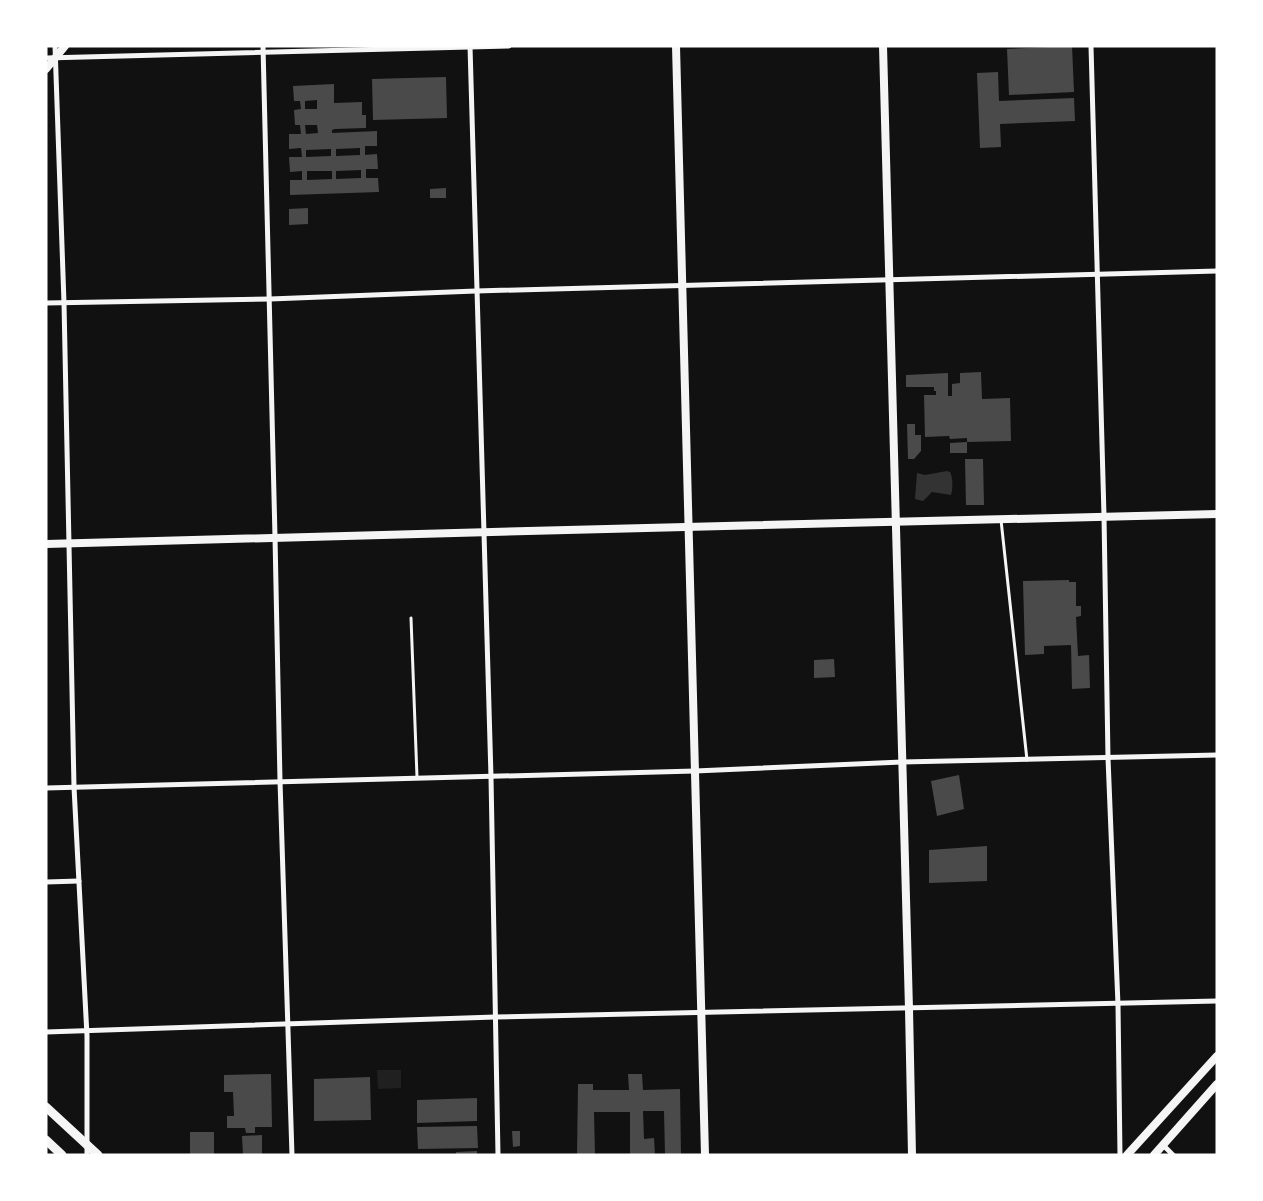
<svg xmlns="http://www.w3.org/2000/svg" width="1263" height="1201" font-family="'Nunito Sans',sans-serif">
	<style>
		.green { fill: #202020 }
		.water { fill: #333 }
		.building { fill: #4a4a4a; fill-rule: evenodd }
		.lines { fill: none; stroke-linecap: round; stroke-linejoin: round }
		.service { stroke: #f5f5f5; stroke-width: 3 }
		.minor { stroke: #f5f5f5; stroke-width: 5 }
		.tertiary { stroke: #f5f5f5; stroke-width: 8 }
		.secondary { stroke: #f5f5f5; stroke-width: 9 }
	</style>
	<rect width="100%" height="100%" fill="#111"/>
	<polygon class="green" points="377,1070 401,1070 401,1088 378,1089"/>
	<path class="water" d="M947 471 950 472C953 477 953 490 951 495L932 492 923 501 915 499 917 473 925 475Z"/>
	<g class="building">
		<polygon points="1072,46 1074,92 1009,95 1007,49"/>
		<polygon points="998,72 999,101 1074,98 1075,121 1000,124 1001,147 980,148 977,73"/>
		<polygon points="446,77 447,118 373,120 372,79"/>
		<path d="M334 84V103L362 102V115H366V128L335 129 332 130V133L377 131V146H365V155L377 154 378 169H366V178H378L379 192 290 195V180H302V171L290 172 289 157H302L301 148 289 149V134H301L300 125H295L294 110 301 109 300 101H294L293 86ZM317 100V109H305V101ZM305 125H317L318 133 306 134ZM360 148V155L336 156V149ZM331 149V156L306 157V150ZM361 170V178L336 179V171ZM307 171H332V179L307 180Z"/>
		<polygon points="446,188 446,198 430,198 430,189"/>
		<polygon points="308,208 308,224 289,225 289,209"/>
		<polygon points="981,372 982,399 1010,398 1011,441 967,442 967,438 950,439 949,436 925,437 924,395 936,395 936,391 934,391 934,387 906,387 906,375 948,373 948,396 952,396 952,384 960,383 960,373"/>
		<polygon points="907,424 915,424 915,435 921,435 921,451 914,459 908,459"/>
		<polygon points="967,442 967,453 950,453 950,443"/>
		<polygon points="965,459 983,459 984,505 966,505"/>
		<polygon points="1069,580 1069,582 1076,582 1076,606 1081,606 1081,616 1076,617 1078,656 1089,655 1090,688 1072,689 1071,645 1044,646 1044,654 1025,655 1023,581"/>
		<polygon points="834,659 835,677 814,678 814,660"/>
		<polygon points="959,775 964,809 937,816 931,781"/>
		<polygon points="987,846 987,881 929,883 929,850"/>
		<polygon points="271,1074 272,1127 255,1127 255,1133 246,1133 245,1128 227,1128 227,1116 234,1116 233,1092 224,1092 224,1075"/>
		<polygon points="628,1074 642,1074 643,1090 680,1089 681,1155 665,1155 664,1111 643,1111 644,1139 654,1138 655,1155 630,1155 630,1112 594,1112 595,1155 577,1155 578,1084 593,1084 593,1090 629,1090"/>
		<polygon points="370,1077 371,1120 314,1121 314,1079"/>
		<polygon points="477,1098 477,1121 417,1123 417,1100"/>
		<polygon points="477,1126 478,1148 418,1149 417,1127"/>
		<polygon points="512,1131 520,1131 520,1146 513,1147"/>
		<rect x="190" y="1132" width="24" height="23"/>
		<polygon points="262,1135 262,1155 243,1155 242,1136"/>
		<polygon points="477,1151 477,1155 456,1155 456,1152"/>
	</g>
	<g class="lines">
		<g class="service">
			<polyline points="1001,520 1027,760"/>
			<polyline points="411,618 417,777"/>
		</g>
		<g class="minor">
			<polyline points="55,46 64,303 74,787 87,1036 87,1155"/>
			<polyline points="263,46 275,537 280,781 292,1155"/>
			<polyline points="470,46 491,777 498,1155"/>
			<polyline points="1091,46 1104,516 1108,758 1118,1005 1120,1155"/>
			<polyline points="46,58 509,46"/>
			<polyline points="46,303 270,299 476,291 1217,271"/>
			<polyline points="46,788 695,771 902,762 1217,755"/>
			<polyline points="46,882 79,881"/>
			<polyline points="46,1032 495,1017 1217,1001"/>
			<polyline points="1163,1145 1173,1155"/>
		</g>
		<g class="tertiary">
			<polyline points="676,46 705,1155"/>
			<polyline points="883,46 909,1009 912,1155"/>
			<polyline points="46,69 65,46"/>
			<path d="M46 544C436 533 827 523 1217 514"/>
			<polyline points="1127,1155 1217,1056"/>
			<polyline points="1154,1155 1217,1084"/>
		</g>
		<g class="secondary">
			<polyline points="46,1107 98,1155"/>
			<polyline points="46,1140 62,1155"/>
		</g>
	</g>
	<rect width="1263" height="1201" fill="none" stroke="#ffffff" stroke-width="95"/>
</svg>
